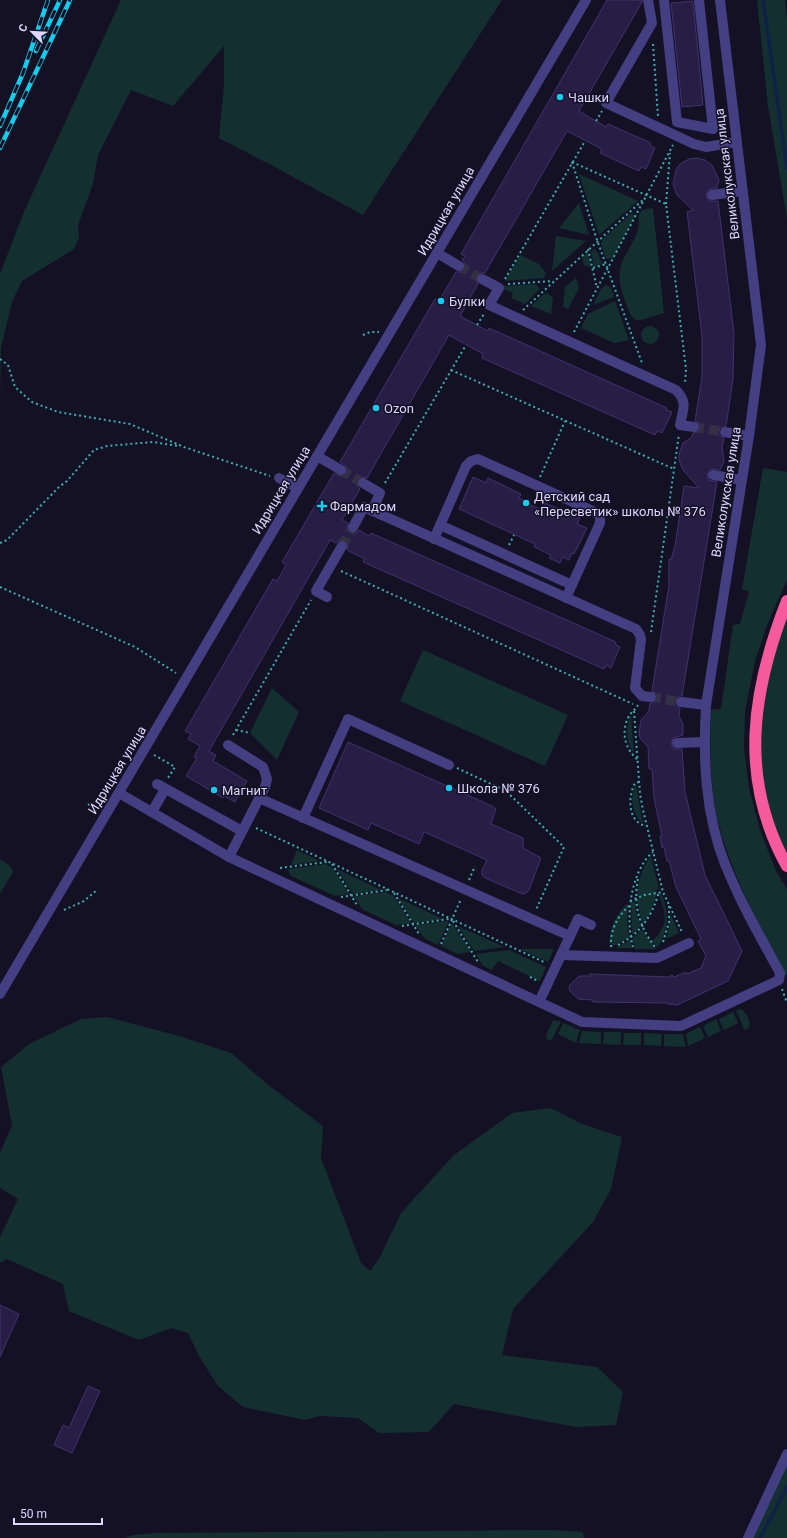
<svg xmlns="http://www.w3.org/2000/svg" width="787" height="1538" font-family="Roboto,sans-serif">
	<style>
		.green { fill: #142f2f }
		.lines { fill: none; stroke-linecap: round; stroke-linejoin: round }
		.stream { stroke: #0f2146; stroke-width: 3.5 }
		.building { fill: #281e45; stroke: #413170 }
		.minor-tunnel { stroke: #332f45; stroke-width: 10; stroke-dasharray: 10 5; stroke-linecap: butt }
		.path { stroke: #37b1b0; stroke-width: 2; stroke-dasharray: 2 3; stroke-linecap: butt }
		.minor { stroke: #443e82; stroke-width: 10 }
		.highway { stroke: #f55a9d; stroke-width: 12 }
		.rail-casing { stroke: #0fcff1; stroke-width: 4.5 }
		.rail { stroke: #151125; stroke-width: 3; stroke-dasharray: 9; stroke-linecap: butt }
		.poi-dot { fill: #0fcff1; stroke: #151125; stroke-width: 1.5 }
		.labels { text-anchor: middle; dominant-baseline: central; stroke-width: 3; stroke-linejoin: round; paint-order: stroke }
		.poi-label { font-size: 13px; fill: #ddd7fd; stroke: #151125; text-anchor: start }
		.street-label { font-size: 13px; fill: #ddd7fd; stroke: #151125 }
	</style>
	<rect width="100%" height="100%" fill="#151125"/>
	<g class="green">
		<polygon points="121,0 502,0 363,215 273,166 219,138 224,86 224,46 173,106 131,90 98,155 93,184 78,225 79,238 74,249 22,281 12,302 1,348 0,394 0,274 23,214"/>
		<polygon points="757,0 785,0 787,19 787,219 768,106"/>
		<polygon points="579,174 638,201 599,235"/>
		<polygon points="579,203 589,235 559,228"/>
		<path d="M653 208 664 313 641 320H635C629 314 627 306 624 298 612 262 627 260 638 230 640 223 636 217 642 210Z"/>
		<polygon points="632,213 635,216 613,258 606,259 601,244 603,239"/>
		<polygon points="556,236 586,241 552,271"/>
		<polygon points="594,249 598,253 602,264 594,267 591,251"/>
		<polygon points="588,252 591,267 584,265 582,257"/>
		<polygon points="520,255 539,264 546,273 544,278 505,281"/>
		<polygon points="576,278 579,288 568,309 563,307 565,287"/>
		<polygon points="535,284 540,289 525,304 511,298 513,293 504,289 502,286"/>
		<polygon points="605,285 611,287 614,297 593,305 601,289"/>
		<polygon points="547,293 553,298 551,314 531,306 544,294"/>
		<polygon points="615,301 629,340 614,343 581,328 588,314"/>
		<circle cx="650" cy="335" r="9"/>
		<path d="M763 468 787 472V580L767 625 755 661 745 711 744 748 749 788 760 830 776 871 787 889V976L783 973C757 919 726 866 715 807 709 775 711 742 710 710L721 709 733 625 740 624 749 592 742 589Z"/>
		<path d="M787 615V852C762 808 753 737 764 688 770 664 779 640 787 615Z"/>
		<polygon points="423,650 568,715 545,766 400,701"/>
		<polygon points="272,688 299,712 277,760 250,733"/>
		<path d="M631 715 634 754C626 742 625 728 631 715Z"/>
		<path d="M636 784 643 824C632 814 629 798 636 784Z"/>
		<polygon points="297,850 320,861 291,865"/>
		<path d="M651 856 659 889 655 890 657 893 650 914 642 924 637 899 641 898V895L637 896C638 881 642 868 651 856Z"/>
		<polygon points="0,859 10,866 13,872 0,894"/>
		<polygon points="325,864 332,867 349,894 335,896 291,876 288,869"/>
		<polygon points="337,869 381,890 353,894"/>
		<polygon points="386,892 394,896 411,923 396,925 362,909 354,896"/>
		<path d="M659 894 662 895C669 913 669 930 658 947L652 941 659 934 665 922 664 910Z"/>
		<polygon points="398,898 443,919 414,923"/>
		<polygon points="635,901 636,912 641,926 632,935 631,903"/>
		<path d="M628 903 627 923 629 937 612 947V943L609 944C610 928 616 913 628 903Z"/>
		<polygon points="670,913 679,933 666,939 668,932"/>
		<polygon points="449,921 438,945 424,938 415,925"/>
		<polygon points="452,923 471,952 458,954 441,946"/>
		<polygon points="458,926 504,947 474,951"/>
		<polygon points="642,929 656,949 635,949 632,939"/>
		<polygon points="630,940 632,948 616,948"/>
		<polygon points="520,949 554,949 548,962"/>
		<polygon points="509,950 546,967 540,981 498,961 492,970 483,966 476,954"/>
		<path d="M741 1009C746 1012 750 1020 750 1026L745 1031 736 1010Z"/>
		<polygon points="733,1012 738,1023 724,1030 719,1019"/>
		<polygon points="107,1017 179,1036 231,1053 267,1084 323,1126 321,1158 361,1263 370,1271 380,1257 401,1213 454,1155 512,1113 551,1108 582,1124 622,1137 611,1189 593,1222 513,1309 502,1355 597,1367 623,1392 616,1425 576,1427 454,1404 429,1432 379,1433 358,1418 320,1416 305,1420 243,1407 218,1386 199,1356 188,1333 171,1328 139,1340 69,1311 63,1284 7,1259 0,1263 0,1237 18,1199 0,1188 0,1153 12,1125 1,1067 29,1044 81,1019"/>
		<polygon points="716,1019 721,1031 708,1037 703,1026"/>
		<polygon points="553,1020 561,1022 551,1041 547,1039 546,1035"/>
		<polygon points="563,1023 580,1030 576,1043 558,1034"/>
		<polygon points="700,1027 705,1038 688,1046 686,1034"/>
		<polygon points="582,1031 601,1032 601,1044 579,1043"/>
		<polygon points="604,1032 621,1032 621,1045 603,1044"/>
		<polygon points="624,1033 641,1033 641,1045 623,1045"/>
		<polygon points="644,1033 662,1034 661,1046 644,1045"/>
		<polygon points="664,1034 683,1034 686,1047 664,1046"/>
		<polygon points="787,1452 787,1538 749,1538"/>
		<polygon points="551,1530 583,1532 584,1538 125,1538 134,1535 154,1533"/>
	</g>
	<g class="lines">
		<g class="stream">
			<polyline points="763,0 787,168"/>
			<polyline points="760,1538 787,1487"/>
		</g>
	</g>
	<g class="building">
		<polygon points="607,0 642,0 642,2 579,111 606,127 608,124 651,143 650,146 655,148 646,169 641,167 639,171 600,153 602,149 567,131 485,273 481,273 476,276 476,280 478,284 460,316 488,331 489,328 667,408 666,410 672,412 662,433 657,431 655,435 482,358 483,354 449,335 367,478 360,477 357,480 357,486 360,489 342,520 348,523 347,528 350,533 356,533 359,530 369,536 371,533 616,642 615,644 620,647 611,668 606,665 604,669 363,562 365,559 347,550 348,546 346,541 339,540 336,543 330,540 209,751 216,755 213,761 247,781 235,802 224,796 223,798 186,776 197,758 194,757 200,746 188,739 191,734 185,731 273,579 277,581 286,565 282,562 334,473 341,476 347,473 346,466 340,462 435,299 439,301 456,272 462,272 465,269 465,263 462,260 465,256 461,254"/>
		<polygon points="693,1 703,105 682,107 671,3"/>
		<polygon points="697,158 705,160 712,165 719,180 717,188 708,190 706,195 709,201 718,201 734,333 733,379 726,426 720,428 719,431 719,435 724,438 722,447 724,461 720,470 711,469 707,474 709,480 717,482 682,696 678,696 675,701 675,705 680,708 679,716 683,724 683,735 673,738 671,744 674,749 682,749 685,792 705,875 742,951 728,981 677,1005 668,1004 669,1003 593,1002 593,1000 578,999 569,990 570,985 579,976 590,976 590,974 669,977 672,975 674,977 686,972 687,974 701,968 706,956 698,941 701,939 676,887 669,861 667,861 664,847 662,848 660,836 662,836 654,798 652,769 649,769 648,747 640,738 639,732 641,720 649,711 650,703 654,703 657,698 657,694 652,691 669,585 669,559 671,560 675,546 684,486 699,488 683,470 679,460 679,454 683,443 692,437 693,433 699,431 700,428 698,422 695,421 702,377 702,336 687,212 693,210 677,195 673,184 676,170 680,164 689,159"/>
		<polygon points="473,477 486,483 488,478 521,494 519,498 525,501 524,502 542,510 545,503 580,518 577,524 587,528 574,554 572,553 569,560 563,557 560,563 549,558 551,555 534,547 535,544 459,509"/>
		<polygon points="348,742 492,806 496,809 491,824 523,838 523,848 541,858 529,890 525,894 520,893 485,878 482,875 482,870 487,860 424,832 419,844 371,823 368,830 319,808"/>
		<polygon points="0,1305 19,1314 0,1357"/>
		<polygon points="88,1386 100,1391 72,1453 54,1445 63,1425 69,1428"/>
	</g>
	<g class="lines">
		<g class="minor-tunnel">
			<polyline points="459,266 482,279"/>
			<polyline points="694,427 725,432"/>
			<polyline points="341,470 363,483"/>
			<polyline points="342,546 353,527"/>
			<polyline points="651,697 681,702"/>
		</g>
		<g class="path">
			<polyline points="653,44 658,116"/>
			<polyline points="596,121 602,111"/>
			<polyline points="572,162 666,204 686,369 685,384"/>
			<polyline points="572,162 597,240 642,363"/>
			<polyline points="666,204 670,153"/>
			<polyline points="588,249 597,288"/>
			<polyline points="593,268 606,264"/>
			<polyline points="505,279 585,141"/>
			<polyline points="508,284 553,281"/>
			<polyline points="523,310 645,198"/>
			<polyline points="477,325 484,314"/>
			<polyline points="574,332 673,145"/>
			<polyline points="363,335 370,332 379,332"/>
			<polyline points="0,359 8,365 15,387 32,402 58,412 130,424 184,447 270,476"/>
			<polyline points="451,370 674,469"/>
			<polyline points="540,477 565,421"/>
			<polyline points="385,483 466,345"/>
			<polyline points="0,543 7,540 59,487 67,481 94,450 107,446 153,442 178,446"/>
			<polyline points="509,545 514,535"/>
			<polyline points="341,571 633,704"/>
			<polyline points="0,587 135,647 176,673"/>
			<polyline points="651,632 679,434"/>
			<polyline points="634,711 640,794 643,810 663,892 682,932"/>
			<polyline points="236,730 250,733"/>
			<polyline points="233,735 311,600"/>
			<polyline points="154,755 175,767 168,778"/>
			<path d="M637 759C625 749 621 732 628 718 631 712 635 710 638 705"/>
			<polyline points="457,768 506,791 564,847 536,910"/>
			<path d="M639 782 635 783C628 796 627 822 646 826"/>
			<polyline points="88,804 97,810"/>
			<polyline points="256,828 546,963"/>
			<polyline points="332,864 357,905"/>
			<polyline points="280,868 327,862"/>
			<path d="M638 879C633 905 639 926 655 947"/>
			<polyline points="469,880 475,866"/>
			<polyline points="394,893 419,934"/>
			<polyline points="341,897 388,890"/>
			<polyline points="630,901 644,895 663,892"/>
			<polyline points="64,910 84,901 97,890"/>
			<polyline points="453,921 478,962"/>
			<polyline points="402,926 449,919"/>
			<polyline points="663,942 669,922 669,905"/>
			<polyline points="441,944 461,899"/>
			<path d="M618 945C641 933 652 916 659 892"/>
			<path d="M611 947C610 930 617 917 629 906"/>
			<path d="M633 947C625 920 630 871 653 852"/>
			<polyline points="530,977 538,981"/>
			<polyline points="782,989 787,1003"/>
		</g>
		<g class="minor">
			<polyline points="648,0 652,23 606,103 694,144 706,147 736,142"/>
			<polyline points="664,0 677,122 713,129 699,0"/>
			<polyline points="712,195 742,191"/>
			<polyline points="437,253 459,266"/>
			<path d="M482 279 499 288 489 305 676 390C688 402 683 409 680 425L694 427"/>
			<polyline points="725,432 749,436"/>
			<polyline points="317,456 341,470"/>
			<polyline points="713,475 741,480"/>
			<polyline points="279,478 297,488"/>
			<polyline points="363,483 380,493 372,511"/>
			<polyline points="440,525 572,585"/>
			<polyline points="353,527 364,507 636,629 640,635 641,640 635,688 642,696 651,697"/>
			<polyline points="434,539 466,466 471,461 478,459 595,512 600,516 600,523 566,598"/>
			<polyline points="327,597 316,591 342,546"/>
			<polyline points="681,702 706,705"/>
			<polyline points="677,743 704,742"/>
			<polyline points="228,745 263,767 267,779 265,787 229,857"/>
			<polyline points="157,784 242,831"/>
			<path d="M119 793 229 857 582 1022 681 1026 779 980 780 973C761 938 740 902 725 864 705 814 703 758 706 705L749 436 761 345 720 0"/>
			<polyline points="259,798 570,936"/>
			<polyline points="152,812 165,789"/>
			<polyline points="303,818 348,719 449,765"/>
			<polyline points="561,955 657,958 689,943"/>
			<polyline points="0,994 586,0"/>
			<polyline points="539,1002 578,919 591,925"/>
			<polyline points="748,1538 787,1454"/>
		</g>
		<path class="highway" d="M787 601C752 690 738 778 787 866"/>
		<g class="rail-casing">
			<g id="rail">
				<polyline points="36,51 60,0"/>
				<polyline points="0,126 23,73 48,0"/>
				<polyline points="0,148 70,0"/>
			</g>
		</g>
		<use href="#rail" class="rail"/>
	</g>
	<g class="poi-dot">
		<circle cx="560" cy="97" r="4"/>
		<circle cx="441" cy="301" r="4"/>
		<circle cx="376" cy="408" r="4"/>
		<circle cx="526" cy="503" r="4"/>
		<path d="M320 500h4v4h4v4h-4v4h-4v-4h-4v-4h4z"/>
		<circle cx="449" cy="788" r="4"/>
		<circle cx="214" cy="790" r="4"/>
	</g>
	<g class="labels">
		<g class="poi-label">
			<text x="568" y="97">Чашки</text>
			<text x="449" y="301">Булки</text>
			<text x="384" y="408">Ozon</text>
			<text x="534" y="496">Детский сад<tspan x="534" dy="15">«Пересветик» школы № 376</tspan></text>
			<text x="330" y="506">Фармадом</text>
			<text x="457" y="788">Школа № 376</text>
			<text x="222" y="790">Магнит</text>
		</g>
		<g class="street-label">
			<text transform="translate(727 174) rotate(-97)">Великолукская улица</text>
			<text transform="translate(446 211) rotate(-60)">Идрицкая улица</text>
			<text transform="translate(281 490) rotate(-59)">Идрицкая улица</text>
			<text transform="translate(726 492) rotate(-81)">Великолукская улица</text>
			<text transform="translate(117 770) rotate(-59)">Идрицкая улица</text>
		</g>
	</g>
	<g transform="translate(32 32) rotate(294)" stroke="#151125" stroke-width="3" paint-order="stroke">
	<path d="M0-3L7 15L0 10L-7 15Z" fill="#ddd7fd"/>
	<text y="-6" font-size="11" font-weight="bold" text-anchor="middle" fill="#ddd7fd">С</text>
	</g>
	<path d="M14 1518v6h88v-6" fill="none" stroke="#ddd7fd" stroke-width="2"/>
	<text x="20" y="1518" font-size="12" fill="#ddd7fd" stroke="#151125" stroke-width="3" paint-order="stroke">50 m</text>
</svg>
